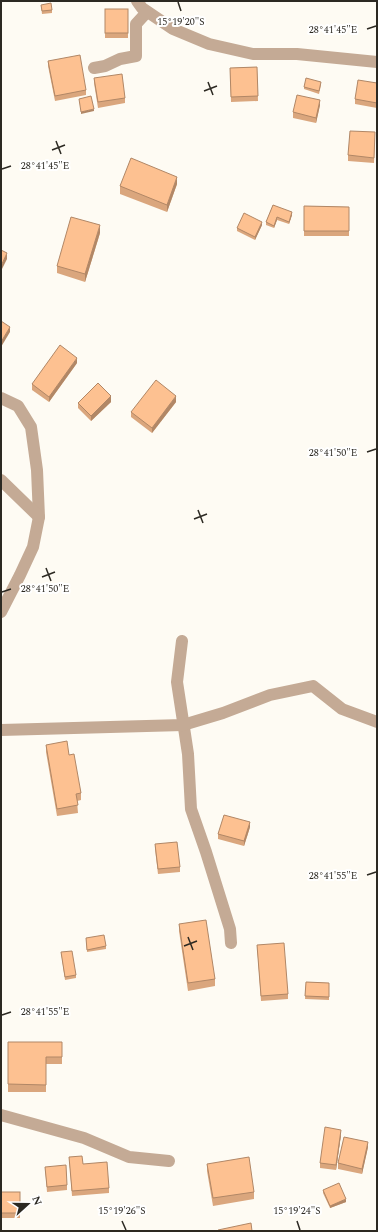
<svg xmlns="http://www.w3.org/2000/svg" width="378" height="1232" font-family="Spectral,serif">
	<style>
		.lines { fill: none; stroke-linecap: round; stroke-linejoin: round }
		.minor { stroke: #c4aa95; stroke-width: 12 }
		.wall { fill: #daa67d }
		.shaded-wall { fill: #b18766 }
		.building { fill: #fdc191; stroke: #b18766 }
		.ticks { fill: none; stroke: #2c2922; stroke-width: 1.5 }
		.ticks-label { font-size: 10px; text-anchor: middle; fill: #2c2922; stroke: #fff; stroke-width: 4; stroke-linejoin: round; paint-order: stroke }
	</style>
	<rect width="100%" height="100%" fill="#fefbf3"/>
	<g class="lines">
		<g class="minor">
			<polyline points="137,1 142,8 173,29 209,44 253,54 297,54 377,62"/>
			<polyline points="94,68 105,66 120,59 136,56 136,24 147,12"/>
			<polyline points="1,398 18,406 31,427 37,470 39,517 33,547 20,575 1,612"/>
			<polyline points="1,480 39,517"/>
			<polyline points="182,641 177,682 188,754 191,809 206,852 230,929 231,943"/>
			<polyline points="1,730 183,725 223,713 270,695 313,686 342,709 377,722"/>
			<polyline points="1,1115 84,1138 129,1157 169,1161"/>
		</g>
	</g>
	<g class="wall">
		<polygon points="41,5 52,10 52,13 42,14"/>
		<rect x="105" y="9" width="23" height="29"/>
		<polygon points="48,61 86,90 86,95 55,101 48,66"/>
		<polygon points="257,67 258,101 231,102 230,68"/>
		<polygon points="94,78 125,98 125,103 98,108 94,83"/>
		<polygon points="377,83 377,108 355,104 355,99"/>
		<polygon points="321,85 319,94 304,89 304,87"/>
		<polygon points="320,105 316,123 293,118 293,112"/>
		<polygon points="375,138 374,163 348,161 348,155"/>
		<polygon points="177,184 167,212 120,194 120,186"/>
		<polygon points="273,205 292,215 289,224 277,220 274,228 266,225 266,222"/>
		<polygon points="304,206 349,207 349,236 304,236"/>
		<polygon points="262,225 255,240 237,231 237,228"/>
		<polygon points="100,233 85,282 57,273 57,266"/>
		<polygon points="77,363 49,402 32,390 32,384"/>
		<polygon points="111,402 91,421 78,408 78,403"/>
		<polygon points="176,402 152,433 131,417 131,412"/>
		<polygon points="46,745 69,755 81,793 81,800 77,801 78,813 57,816 46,752"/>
		<polygon points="250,827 244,846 218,839 218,834"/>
		<polygon points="155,844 180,867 180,872 158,874 155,849"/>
		<polygon points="179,924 215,979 215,986 188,991 179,931"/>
		<polygon points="86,938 106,946 106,949 87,952"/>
		<polygon points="257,945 288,994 288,999 261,1001"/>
		<polygon points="61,952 76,975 76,978 65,980"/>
		<polygon points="306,982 329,983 329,1000 305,999"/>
		<polygon points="8,1042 62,1042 62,1064 46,1064 46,1092 8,1092"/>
		<polygon points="341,1135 336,1170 320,1168 320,1163"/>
		<polygon points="368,1147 362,1174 338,1169 338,1163"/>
		<polygon points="69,1157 83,1164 109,1188 109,1193 72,1196"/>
		<polygon points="207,1164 254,1192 254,1199 213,1206 207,1171"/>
		<polygon points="45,1167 67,1185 67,1190 47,1192"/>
		<polygon points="323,1190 346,1202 330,1208 323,1193"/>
		<rect x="1" y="1192" width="19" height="26"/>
	</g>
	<g class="shaded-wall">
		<polygon points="320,100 320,105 316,123 316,118"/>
		<polygon points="94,109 94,111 81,114 81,112"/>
		<polygon points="177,177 177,184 167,212 167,205"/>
		<polygon points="292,212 292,215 289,224 289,222"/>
		<polygon points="277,217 277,220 274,228 274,226"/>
		<polygon points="262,222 262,225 255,240 255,237"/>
		<polygon points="100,225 100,233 85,282 85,274"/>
		<polygon points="7,253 7,259 1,271 1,266"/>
		<polygon points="10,327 10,332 1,347 1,342"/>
		<polygon points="77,358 77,363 49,402 49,397"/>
		<polygon points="111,396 111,402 91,421 91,416"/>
		<polygon points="176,396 176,402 152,433 152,428"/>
		<polygon points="250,822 250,827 244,846 244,841"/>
		<polygon points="341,1130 341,1135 336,1170 336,1165"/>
		<polygon points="368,1142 368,1147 362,1174 362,1169"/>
		<polygon points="346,1199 346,1202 330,1208 330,1206"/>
	</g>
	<g class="building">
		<polygon points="51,3 52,10 42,11 41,5"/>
		<rect x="105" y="9" width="23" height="24"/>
		<polygon points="80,55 86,90 55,96 48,61"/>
		<polygon points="257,67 258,96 231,97 230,68"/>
		<polygon points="122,74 125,98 98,102 94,78"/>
		<polygon points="306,78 321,82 319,91 304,87"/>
		<polygon points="358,80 377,83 377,103 355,99"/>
		<polygon points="297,95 320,100 316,118 293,112"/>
		<polygon points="91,96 94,109 81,112 79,99"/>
		<polygon points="350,131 375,132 374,158 348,155"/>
		<polygon points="131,158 177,177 167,205 120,186"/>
		<polygon points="273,205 292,212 289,222 277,217 274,226 266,222"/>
		<polygon points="304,206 349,207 349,231 304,231"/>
		<polygon points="244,213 262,222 255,237 237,228"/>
		<polygon points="71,217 100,225 85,274 57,266"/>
		<polygon points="1,250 7,253 1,266"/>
		<polygon points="1,321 10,327 1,342"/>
		<polygon points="60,345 77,358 49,397 32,384"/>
		<polygon points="156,380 176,396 152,428 131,412"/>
		<polygon points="98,383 111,396 91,416 78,403"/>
		<polygon points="67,741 69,755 74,754 81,793 76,794 78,805 57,809 46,745"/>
		<polygon points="224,815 250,822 244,841 218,834"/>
		<polygon points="177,842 180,867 158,869 155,844"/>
		<polygon points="206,920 215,979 188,983 179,924"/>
		<polygon points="104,935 106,946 87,950 86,938"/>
		<polygon points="284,943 288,994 261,996 257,945"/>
		<polygon points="72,951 76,975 65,977 61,952"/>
		<polygon points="306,982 329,983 329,997 305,996"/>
		<polygon points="8,1042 62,1042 62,1057 46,1057 46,1085 8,1084"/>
		<polygon points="325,1127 341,1130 336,1165 320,1163"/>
		<polygon points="344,1137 368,1142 362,1169 338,1163"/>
		<polygon points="82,1156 83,1164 107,1162 109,1188 72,1191 69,1157"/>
		<polygon points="249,1157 254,1192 213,1198 207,1164"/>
		<polygon points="66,1165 67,1185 47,1187 45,1167"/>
		<polygon points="339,1183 346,1199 330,1206 323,1190"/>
		<rect x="1" y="1192" width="19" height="21"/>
		<polygon points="251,1223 252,1231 219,1231 218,1230"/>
	</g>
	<path class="ticks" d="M178 2 181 11M367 29 376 26M208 82 213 95M204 91 217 86M56 141 61 154M52 150 65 145M2 169 11 166M367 452 376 449M198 510 203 523M194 519 207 514M46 568 51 581M42 577 55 572M2 592 11 589M367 875 376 872M188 937 193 950M184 946 197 941M2 1015 11 1012M122 1221 126 1230M297 1221 300 1230"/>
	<g class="ticks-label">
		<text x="181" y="25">15°19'20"S</text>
		<text x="333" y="33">28°41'45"E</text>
		<text x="45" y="169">28°41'45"E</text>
		<text x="333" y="456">28°41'50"E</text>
		<text x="45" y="592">28°41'50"E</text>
		<text x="333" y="879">28°41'55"E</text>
		<text x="45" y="1015">28°41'55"E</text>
		<text x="122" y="1214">15°19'26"S</text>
		<text x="297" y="1214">15°19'24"S</text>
	</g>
	<rect width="378" height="1232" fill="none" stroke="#2c2922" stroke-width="4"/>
	<g transform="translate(28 1204) rotate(69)" stroke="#ffffff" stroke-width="3" paint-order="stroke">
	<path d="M0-3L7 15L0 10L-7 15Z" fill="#2c2922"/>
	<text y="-6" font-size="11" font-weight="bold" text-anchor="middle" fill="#2c2922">N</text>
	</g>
</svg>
